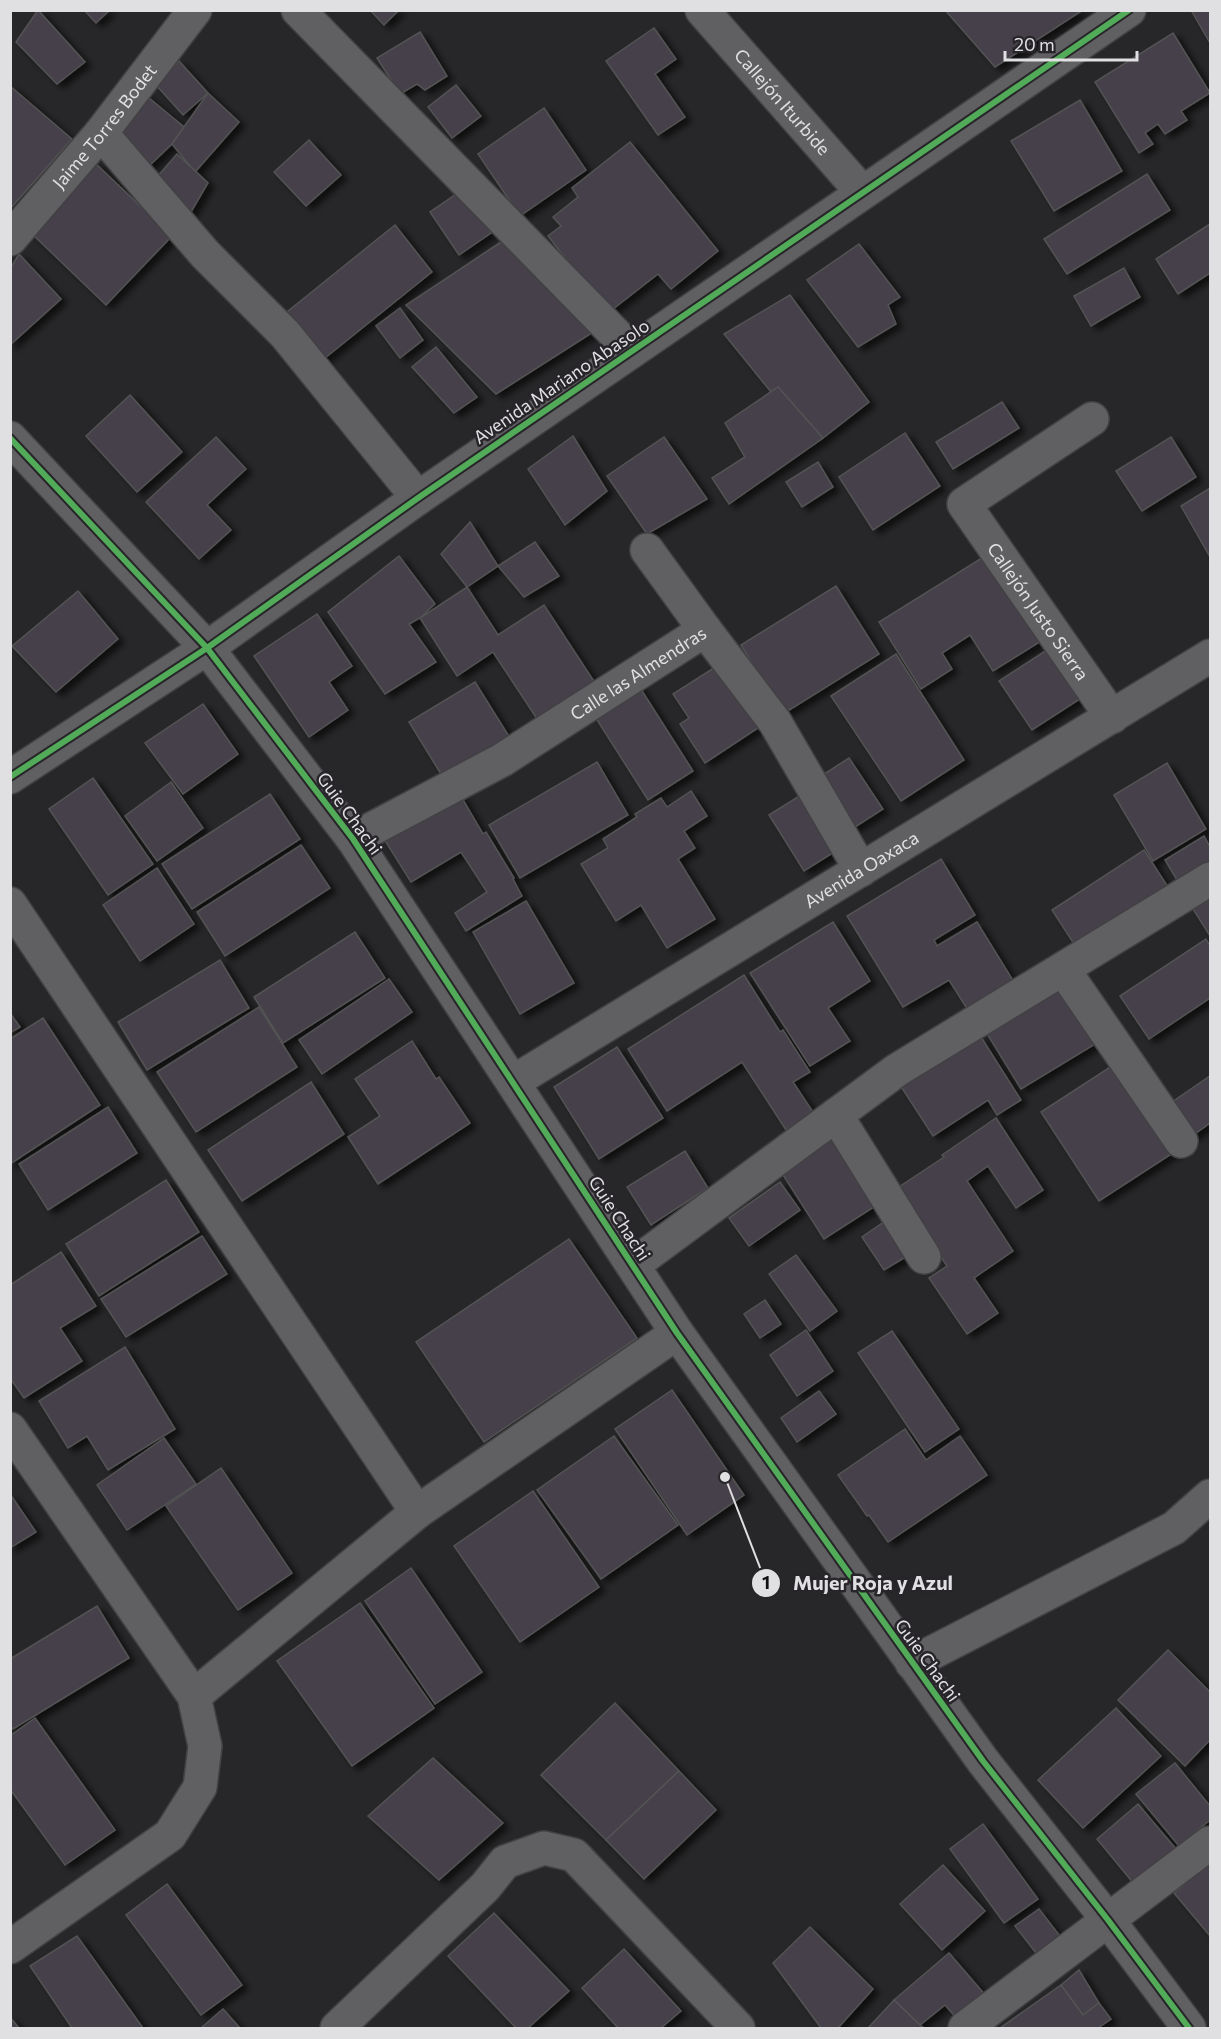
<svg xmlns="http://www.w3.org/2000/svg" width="1221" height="2039" font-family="Commissioner,sans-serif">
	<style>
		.building { fill: #444148; stroke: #535354; stroke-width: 1.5; filter: url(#shadow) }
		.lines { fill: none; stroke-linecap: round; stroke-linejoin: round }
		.street-casing { stroke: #424143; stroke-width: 36 }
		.secondary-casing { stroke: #424143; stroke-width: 36 }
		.street { stroke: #605f61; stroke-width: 33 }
		.secondary { stroke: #605f61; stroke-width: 33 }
		.cycleway-casing { stroke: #272529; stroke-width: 10 }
		.cycleway { stroke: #51ab58; stroke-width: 6 }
		.labels { text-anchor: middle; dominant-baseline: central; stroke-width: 5; stroke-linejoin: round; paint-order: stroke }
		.street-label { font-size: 18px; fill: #e0dfe2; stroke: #272529 }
		.leader { fill: none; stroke: #e0dfe2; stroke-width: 2 }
		.callout-dot { fill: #e0dfe2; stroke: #272529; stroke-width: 2 }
		.mark-label { font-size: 18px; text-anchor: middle; font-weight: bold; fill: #111 }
		.callout-label { font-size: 20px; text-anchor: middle; font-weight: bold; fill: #e0dfe2; stroke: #272529; stroke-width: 5; stroke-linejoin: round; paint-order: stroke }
	</style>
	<defs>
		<filter id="shadow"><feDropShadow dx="6" dy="4" stdDeviation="3" flood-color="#0009"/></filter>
	</defs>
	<rect width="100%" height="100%" fill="#272628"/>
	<g class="building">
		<polygon points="38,10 85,62 57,84 16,42"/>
		<polygon points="84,10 110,10 96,23"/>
		<polygon points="370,10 399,10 384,25"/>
		<polygon points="945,10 1083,10 995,67"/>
		<polygon points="1191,10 1210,10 1210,43"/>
		<polygon points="654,28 676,59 655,74 685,117 658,135 606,61"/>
		<polygon points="420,32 447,76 425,90 417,84 400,94 377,58"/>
		<polygon points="1173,33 1210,93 1181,111 1187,120 1165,134 1158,124 1145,133 1153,144 1139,153 1095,82"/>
		<polygon points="179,61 208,93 183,115 156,85"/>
		<polygon points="456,85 481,116 452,138 428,107"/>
		<polygon points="10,86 72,139 10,209"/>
		<polygon points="143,93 184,127 172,144 146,169 119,137"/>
		<polygon points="208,93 239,122 195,172 172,144"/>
		<polygon points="1080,100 1122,171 1054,211 1011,141"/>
		<polygon points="544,108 586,170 520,216 478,154"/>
		<polygon points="309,140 341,175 306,206 274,172"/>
		<polygon points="630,142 718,251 671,289 658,274 608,313 548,236 561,226 553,217 578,197 572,188"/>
		<polygon points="177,154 208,183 188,217 151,184"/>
		<polygon points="95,163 172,236 106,305 30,232"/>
		<polygon points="1147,174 1170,210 1067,274 1044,239"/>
		<polygon points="462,190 491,233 459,255 430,212"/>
		<polygon points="1210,224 1210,273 1178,294 1156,259"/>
		<polygon points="395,225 432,272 320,362 283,315"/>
		<polygon points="501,242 595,331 496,394 406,305"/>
		<polygon points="859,244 900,297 888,305 896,324 858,347 807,280"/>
		<polygon points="19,254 61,299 10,345 10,269"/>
		<polygon points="1124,268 1140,297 1091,326 1074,296"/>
		<polygon points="790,295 869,402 823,438 778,387 771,392 724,334"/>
		<polygon points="400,308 423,340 400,358 376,326"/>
		<polygon points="436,347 477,397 454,413 412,367"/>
		<polygon points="778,387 823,438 729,504 712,478 745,457 725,423"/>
		<polygon points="130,395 182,452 137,492 86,436"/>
		<polygon points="1002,402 1019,428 953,469 936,442"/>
		<polygon points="905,433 940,486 873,530 839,477"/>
		<polygon points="573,436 607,491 565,525 528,469"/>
		<polygon points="216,437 246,469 207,505 231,530 199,559 146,502"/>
		<polygon points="664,437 707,499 647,534 607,476"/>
		<polygon points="1171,437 1196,477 1142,511 1116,471"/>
		<polygon points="818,462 833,487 802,507 786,482"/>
		<polygon points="1210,488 1210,557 1181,506"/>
		<polygon points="470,522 498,566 467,587 441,554"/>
		<polygon points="535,542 559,576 524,597 498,566"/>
		<polygon points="993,551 1046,638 993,671 970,635 942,653 952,669 921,689 879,622"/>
		<polygon points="399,556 435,604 420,618 409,624 436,662 385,694 328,612"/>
		<polygon points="836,586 879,654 783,714 741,645"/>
		<polygon points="467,587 498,635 544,605 601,692 543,728 493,652 457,676 420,618"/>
		<polygon points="78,591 118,639 56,692 12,646"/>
		<polygon points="317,614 352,666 329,682 348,710 309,737 254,656"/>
		<polygon points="1053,646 1086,695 1032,730 999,681"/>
		<polygon points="896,654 964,760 901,801 831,696"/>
		<polygon points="720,664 764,724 705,763 680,724 689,718 673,694"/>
		<polygon points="475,682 510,738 444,779 409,722"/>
		<polygon points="637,683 693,771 648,800 592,712"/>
		<polygon points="203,704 238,754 183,794 145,743"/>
		<polygon points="849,758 883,809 852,829 818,778"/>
		<polygon points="597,762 628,815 520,878 489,825"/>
		<polygon points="1167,763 1206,829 1153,861 1114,795"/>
		<polygon points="93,778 153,864 108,895 49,809"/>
		<polygon points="171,782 203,828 157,861 125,816"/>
		<polygon points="691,791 707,816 684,831 695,848 678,859 715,919 667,948 641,905 616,921 581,864 608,848 603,839 637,817 635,814 661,798 667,807"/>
		<polygon points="459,793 483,834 486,832 514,878 513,879 522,896 466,931 455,913 487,892 461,852 411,882 384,839"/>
		<polygon points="804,793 839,849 804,871 769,815"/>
		<polygon points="270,794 300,839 192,909 162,864"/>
		<polygon points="1204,836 1210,847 1210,867 1180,885 1165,860"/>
		<polygon points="301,845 330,888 225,956 197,912"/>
		<polygon points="1144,850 1168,887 1076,947 1052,910"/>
		<polygon points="941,859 975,915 934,940 937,946 977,922 1017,987 971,1015 949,980 903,1007 847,916"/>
		<polygon points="157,868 194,924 140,961 103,905"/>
		<polygon points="1210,897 1210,936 1193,909"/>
		<polygon points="526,901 574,983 520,1014 473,932"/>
		<polygon points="833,922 870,981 828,1008 850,1041 810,1066 750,973"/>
		<polygon points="355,932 385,978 283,1043 254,997"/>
		<polygon points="1206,939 1210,946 1210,998 1149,1039 1120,996"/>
		<polygon points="220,960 249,1008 147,1070 118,1022"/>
		<polygon points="744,975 780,1032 783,1030 810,1072 793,1082 813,1112 786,1130 742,1062 667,1111 628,1049"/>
		<polygon points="389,979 412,1012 322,1074 299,1040"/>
		<polygon points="1070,981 1105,1038 1021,1089 986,1032"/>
		<polygon points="259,1007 297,1067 196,1132 157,1072"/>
		<polygon points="10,1013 20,1027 10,1033"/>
		<polygon points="43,1018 100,1105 10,1164 10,1039"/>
		<polygon points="981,1037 1021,1100 997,1115 988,1100 933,1136 900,1085"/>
		<polygon points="412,1041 436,1079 439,1077 470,1123 378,1184 348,1137 380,1116 355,1079"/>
		<polygon points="617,1047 663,1118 599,1159 554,1087"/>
		<polygon points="1121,1060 1179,1149 1099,1201 1041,1112"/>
		<polygon points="1210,1076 1210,1123 1185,1141 1162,1109"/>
		<polygon points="311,1082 344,1134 242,1201 208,1150"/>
		<polygon points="108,1107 137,1153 48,1210 19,1164"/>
		<polygon points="996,1118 1043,1190 1016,1208 988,1166 967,1181 1013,1251 974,1278 998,1313 967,1334 929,1278 947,1266 896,1189 944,1157 942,1155"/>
		<polygon points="833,1131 880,1203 824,1239 778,1167"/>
		<polygon points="685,1151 708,1188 651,1225 627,1187"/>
		<polygon points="166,1180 199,1232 99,1296 66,1244"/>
		<polygon points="780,1182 800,1210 749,1246 729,1218"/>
		<polygon points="891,1217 914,1252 884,1270 862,1237"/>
		<polygon points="202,1236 227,1274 126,1337 101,1299"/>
		<polygon points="569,1239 637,1338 484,1442 416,1342"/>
		<polygon points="61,1252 96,1306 60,1328 82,1361 24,1398 10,1378 10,1285"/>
		<polygon points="796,1255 837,1311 810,1331 769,1274"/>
		<polygon points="765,1300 781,1324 760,1338 744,1314"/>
		<polygon points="806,1330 833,1371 797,1396 770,1355"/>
		<polygon points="892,1331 959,1429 925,1452 858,1353"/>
		<polygon points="125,1347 175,1429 108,1470 87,1436 68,1448 39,1401"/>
		<polygon points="672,1390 744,1495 687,1535 615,1429"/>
		<polygon points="819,1391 836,1414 797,1442 781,1418"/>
		<polygon points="905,1429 926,1460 960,1436 987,1475 888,1542 869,1515 867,1516 838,1475"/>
		<polygon points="614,1436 678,1525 601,1579 537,1490"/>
		<polygon points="164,1438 196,1484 127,1530 97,1485"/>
		<polygon points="221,1468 292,1573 238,1610 166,1506"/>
		<polygon points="533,1491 599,1587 520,1642 454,1546"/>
		<polygon points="10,1494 36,1532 10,1548"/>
		<polygon points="411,1568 482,1672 435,1704 365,1601"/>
		<polygon points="360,1603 434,1708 352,1766 277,1661"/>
		<polygon points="97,1606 129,1658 13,1729 10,1725 10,1659"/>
		<polygon points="1168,1650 1210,1692 1210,1740 1185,1766 1118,1700"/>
		<polygon points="615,1703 679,1771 606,1840 541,1775"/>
		<polygon points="1116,1708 1161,1756 1083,1828 1038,1780"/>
		<polygon points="35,1718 115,1830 65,1865 10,1789 10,1736"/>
		<polygon points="433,1758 503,1823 439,1880 368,1816"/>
		<polygon points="1175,1763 1210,1806 1210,1820 1179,1846 1136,1794"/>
		<polygon points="679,1771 716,1810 644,1879 606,1840"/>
		<polygon points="1138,1804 1176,1849 1134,1884 1097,1839"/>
		<polygon points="983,1824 1038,1899 1004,1923 950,1849"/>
		<polygon points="1210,1862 1210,1936 1174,1893"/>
		<polygon points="943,1865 985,1911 942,1950 900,1904"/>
		<polygon points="167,1884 242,1985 201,2015 126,1915"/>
		<polygon points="1039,1909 1063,1940 1039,1957 1015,1926"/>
		<polygon points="494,1913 569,1991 528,2028 516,2028 448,1956"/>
		<polygon points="810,1927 873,1989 838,2028 821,2028 773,1963"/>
		<polygon points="77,1936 143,2028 72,2028 30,1966"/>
		<polygon points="624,1949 681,2011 661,2028 618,2028 582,1988"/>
		<polygon points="949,1953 987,1997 959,2021 945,2005 920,2025 894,2000"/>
		<polygon points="1079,1970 1099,2003 1083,2015 1061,1985"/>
		<polygon points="1061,1985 1083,2015 1099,2003 1111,2019 1098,2028 1000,2028"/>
		<polygon points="894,2000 920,2025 924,2028 868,2028"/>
		<polygon points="223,2009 240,2028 201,2028"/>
		<polygon points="10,2017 19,2028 10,2028"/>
	</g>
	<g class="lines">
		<g class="street-casing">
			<g id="street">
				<polyline points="298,10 632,351"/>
				<path id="s1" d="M702 10 862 192"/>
				<polyline points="101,133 205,254 285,334 418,498"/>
				<path id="s2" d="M10 239 101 133 195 10"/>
				<path id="s3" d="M1092 419 964 504 1112 717"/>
				<polyline points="10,438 207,648 353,839 677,1333 983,1761 1108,1920 1189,2028"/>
				<polyline points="647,550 705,630"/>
				<path id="s4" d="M353 839 502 760 705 630 775 722 861 870"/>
				<polyline points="10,904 417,1512"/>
				<polyline points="1063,969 1181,1141"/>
				<path id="s5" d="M513 1082 1210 656"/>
				<polyline points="836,1115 924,1257"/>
				<polyline points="633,1265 897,1070 1210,879"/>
				<polyline points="10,1429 194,1696 205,1746 200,1787 170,1835 10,1947"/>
				<polyline points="912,1663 1174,1528 1210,1496"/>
				<polyline points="194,1696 417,1512 677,1333"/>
				<polyline points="337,2028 485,1887 505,1862 544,1848 574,1855 738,2028"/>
				<polyline points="965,2028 1210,1843"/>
			</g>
		</g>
		<g class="secondary-casing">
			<polyline id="secondary" points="10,777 207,648 418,498 1129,10"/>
		</g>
		<use href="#street" class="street"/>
		<use href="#secondary" class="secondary"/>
		<g class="cycleway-casing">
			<g id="cycleway">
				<polyline points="10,438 207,648 353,839 677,1333 983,1761 1108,1920 1189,2028"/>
				<polyline points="10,777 207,648 418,498 1129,10"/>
			</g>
		</g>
		<use href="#cycleway" class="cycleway"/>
	</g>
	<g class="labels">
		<g class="street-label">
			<text stroke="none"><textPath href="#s1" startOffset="122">Callejón Iturbide</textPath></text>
			<text stroke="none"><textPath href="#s2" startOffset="147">Jaime Torres Bodet</textPath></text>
			<text transform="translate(561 381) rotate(-34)">Avenida Mariano Abasolo</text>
			<text stroke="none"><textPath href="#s3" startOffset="284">Callejón Justo Sierra</textPath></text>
			<text stroke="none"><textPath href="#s4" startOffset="330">Calle las Almendras</textPath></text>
			<text transform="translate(350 813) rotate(54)">Guie Chachi</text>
			<text stroke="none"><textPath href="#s5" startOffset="408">Avenida Oaxaca</textPath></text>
			<text transform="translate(620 1218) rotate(57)">Guie Chachi</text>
			<text transform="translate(928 1660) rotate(54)">Guie Chachi</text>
		</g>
	</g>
	<path class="leader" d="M725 1477L766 1583"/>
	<g class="callout-dot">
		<circle cx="725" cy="1477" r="6"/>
		<circle cx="766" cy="1583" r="15"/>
	</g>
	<g class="mark-label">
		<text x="766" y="1589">1</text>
	</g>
	<g class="callout-label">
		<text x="873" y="1590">Mujer Roja y Azul</text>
	</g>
	<rect width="1221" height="2039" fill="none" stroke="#e0dfe2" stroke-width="24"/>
	<path d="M1005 51v9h132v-9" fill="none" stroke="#e0dfe2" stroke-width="3"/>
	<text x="1014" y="51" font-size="18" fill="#e0dfe2" stroke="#272529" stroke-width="4.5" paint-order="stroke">20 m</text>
</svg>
